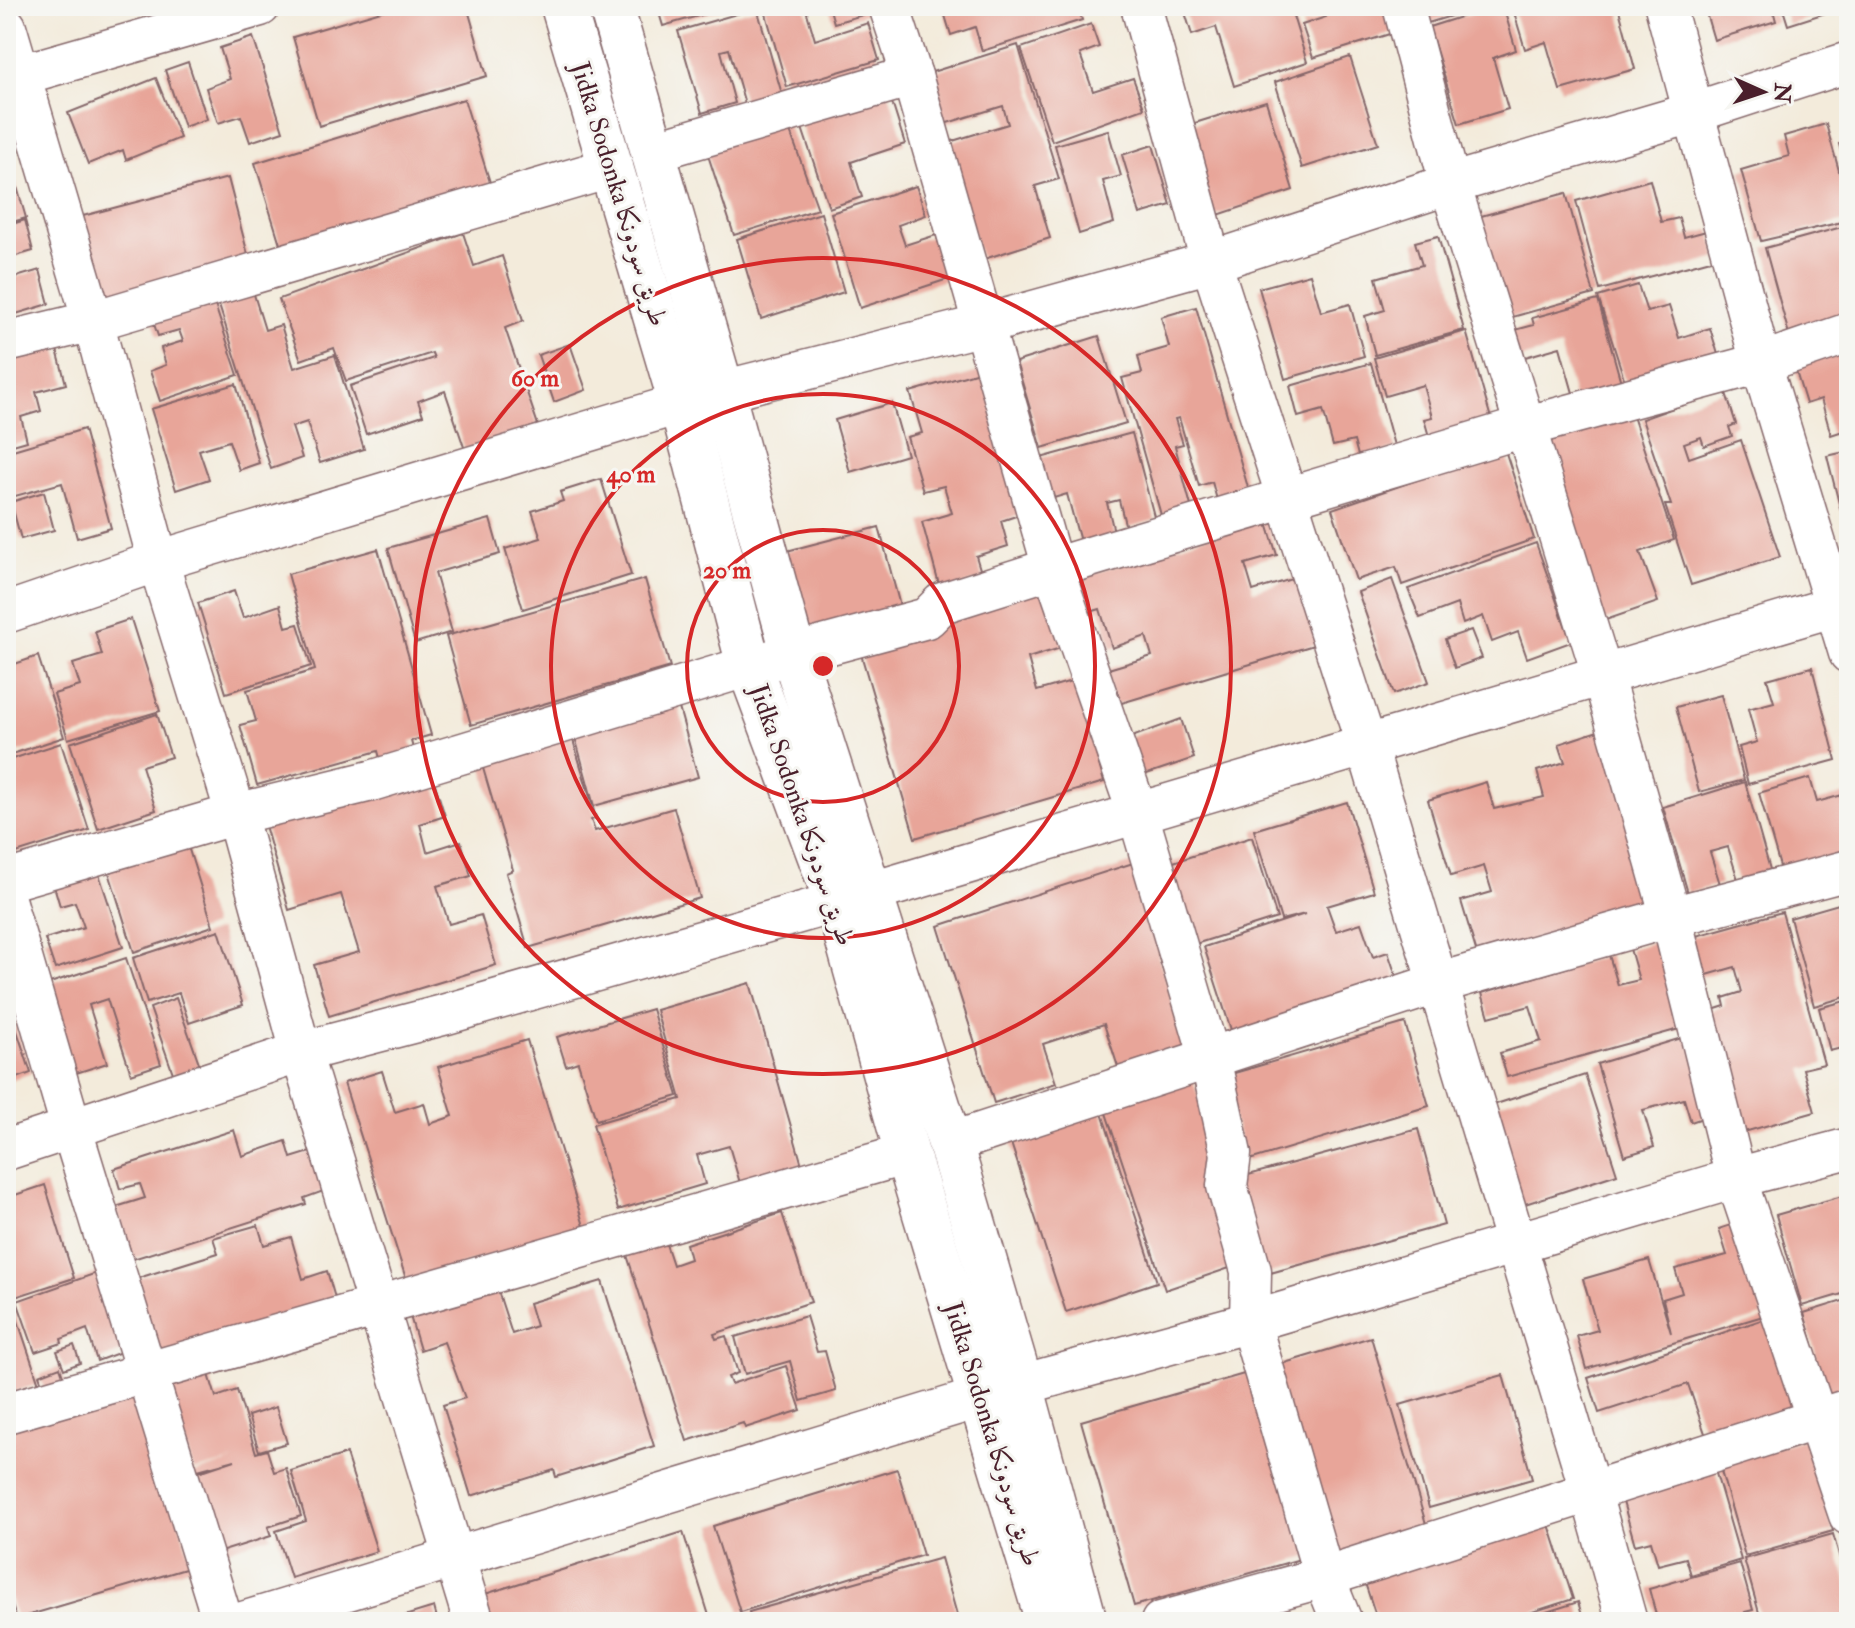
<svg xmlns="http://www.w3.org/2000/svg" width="1855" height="1628" font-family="'IM FELL Double Pica',Amiri,serif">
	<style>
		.building { fill: #e8a599 }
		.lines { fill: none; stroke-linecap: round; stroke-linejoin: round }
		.minor-casing { stroke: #856669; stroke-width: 43 }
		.secondary-casing { stroke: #856669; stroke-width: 47 }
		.minor { stroke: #fff; stroke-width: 40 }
		.secondary { stroke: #fff; stroke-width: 44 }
		.ring { fill: none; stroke: #d62828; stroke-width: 4 }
		.labels { text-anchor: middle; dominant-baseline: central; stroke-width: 6; stroke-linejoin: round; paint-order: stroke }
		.street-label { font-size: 26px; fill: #4a1f2b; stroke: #f6f6f2 }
		.centre { fill: #d62828; stroke: #f6f6f2; stroke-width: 4 }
		.ring-label { font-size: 24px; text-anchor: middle; font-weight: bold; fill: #d62828; stroke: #f6f6f2; stroke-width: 6; stroke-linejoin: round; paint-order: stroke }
	</style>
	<rect width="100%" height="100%" fill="#f6f6f2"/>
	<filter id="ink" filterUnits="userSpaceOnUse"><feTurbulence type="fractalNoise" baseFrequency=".0125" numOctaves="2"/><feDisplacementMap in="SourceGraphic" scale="16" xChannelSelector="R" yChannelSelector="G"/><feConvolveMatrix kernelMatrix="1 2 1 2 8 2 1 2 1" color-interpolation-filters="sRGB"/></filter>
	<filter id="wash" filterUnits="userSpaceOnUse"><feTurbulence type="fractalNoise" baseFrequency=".006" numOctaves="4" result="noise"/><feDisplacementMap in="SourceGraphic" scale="32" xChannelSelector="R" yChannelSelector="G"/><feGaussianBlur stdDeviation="1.8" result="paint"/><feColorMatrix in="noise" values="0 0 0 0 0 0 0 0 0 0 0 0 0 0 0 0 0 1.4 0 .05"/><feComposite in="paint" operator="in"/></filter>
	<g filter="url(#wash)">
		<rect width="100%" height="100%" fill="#f3ebdb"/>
		<g id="blocks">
			<g class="building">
				<polygon points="398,6 467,6 487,76 319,126 293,37"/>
				<polygon points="657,6 730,6 730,7 663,26"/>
				<polygon points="768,6 805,6 815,40 868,23 879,60 787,87 764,7"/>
				<polygon points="829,6 863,6 866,14 834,23"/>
				<polygon points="954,6 1078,6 1082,20 982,51 975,27 951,35 943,9"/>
				<polygon points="1183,6 1290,6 1307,62 1234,86 1216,27 1192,35"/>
				<polygon points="1322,6 1391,6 1399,31 1313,58 1302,25 1326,17"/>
				<polygon points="1423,6 1481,6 1481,7 1428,23"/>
				<polygon points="1495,6 1503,6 1516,50 1493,58 1508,109 1459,124 1429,27"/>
				<polygon points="1512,6 1618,6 1635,69 1560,90 1546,42 1525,49"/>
				<polygon points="1704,6 1772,6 1776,21 1714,40"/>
				<polygon points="1782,6 1844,6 1844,7 1788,25"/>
				<polygon points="757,8 782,94 745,104 729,49 721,51 735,103 702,113 678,31"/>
				<polygon points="1091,24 1099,47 1080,54 1093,91 1133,78 1144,108 1052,141 1021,48"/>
				<polygon points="253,37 283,131 250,142 241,116 218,123 206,88 230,79 220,48"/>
				<polygon points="1018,45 1059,179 1035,186 1050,238 981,260 946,143 1008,124 1003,106 944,124 929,73"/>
				<polygon points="1350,57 1378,144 1302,168 1275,82"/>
				<polygon points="188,62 207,119 184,127 165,70"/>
				<polygon points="156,78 180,138 126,160 123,150 88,164 68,113"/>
				<polygon points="889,93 905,144 851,162 862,197 829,208 800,122"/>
				<polygon points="464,99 493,192 284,257 255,163"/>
				<polygon points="1266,101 1293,190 1209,218 1182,127"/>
				<polygon points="786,120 818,209 734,235 705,146"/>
				<polygon points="1826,124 1849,207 1849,217 1846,221 1761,241 1741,170 1789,156 1784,136"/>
				<polygon points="1108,130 1121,176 1103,181 1114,223 1079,234 1055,145"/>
				<polygon points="1849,141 1849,176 1848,176 1839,144"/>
				<polygon points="1153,145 1171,205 1140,214 1122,155"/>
				<polygon points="6,149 26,218 6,224"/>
				<polygon points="228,178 252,270 102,308 79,217"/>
				<polygon points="1650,180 1661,222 1679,218 1684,237 1710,230 1718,258 1600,290 1576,201"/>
				<polygon points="916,186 926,215 898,225 905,245 936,235 951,278 860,308 831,213"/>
				<polygon points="1566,193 1594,294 1498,321 1470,219"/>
				<polygon points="821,213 844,292 761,319 737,239"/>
				<polygon points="25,220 33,251 6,259 6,226"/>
				<polygon points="1849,225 1849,322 1790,338 1765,248"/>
				<polygon points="463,233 474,266 502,256 523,321 505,328 538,425 465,450 445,391 418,401 423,415 366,434 350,386 434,358 432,353 346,381 334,348 301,360 279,299"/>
				<polygon points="1438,236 1464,330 1375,355 1365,316 1385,310 1376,278 1422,265 1415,242"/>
				<polygon points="40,270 49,304 6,317 6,280"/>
				<polygon points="1310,274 1321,312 1350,304 1364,356 1285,379 1259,288"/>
				<polygon points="1638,285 1647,312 1669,306 1679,338 1710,328 1720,361 1628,391 1598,297"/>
				<polygon points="252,288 265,330 281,325 294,368 335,355 364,449 320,463 307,422 292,427 302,458 271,469 217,299"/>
				<polygon points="210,290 238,375 160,401 150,371 166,365 161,348 183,341 179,330 158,336 149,309"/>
				<polygon points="1598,300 1622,386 1575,400 1560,347 1511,361 1504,333 1534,325 1532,318"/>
				<polygon points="1196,307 1251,498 1219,507 1212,482 1199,486 1179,418 1175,419 1183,444 1175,446 1191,506 1161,515 1122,378 1142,373 1138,356 1169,347 1161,317"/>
				<polygon points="1466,331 1492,422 1430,440 1424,419 1432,417 1423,385 1385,396 1374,358"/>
				<polygon points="1099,336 1126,423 1042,448 1016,362"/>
				<polygon points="54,338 66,384 36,392 41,411 21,417 27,441 6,447 6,351"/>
				<polygon points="570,344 586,390 554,402 538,355"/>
				<polygon points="1849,349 1849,429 1831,435 1821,399 1806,404 1794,365"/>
				<polygon points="1371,363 1395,449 1359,459 1354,441 1333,446 1323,410 1298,417 1290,386"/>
				<polygon points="982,371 1022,514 1001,521 1008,546 976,556 983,579 941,592 922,522 952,513 944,486 923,491 907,437 922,433 910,392"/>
				<polygon points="236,384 259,463 239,470 229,441 199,450 209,479 176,490 151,409"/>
				<polygon points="1725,390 1736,424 1729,427 1732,436 1704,446 1701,437 1684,443 1689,458 1741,440 1780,557 1691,585 1665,505 1671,505 1642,419"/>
				<polygon points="892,403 907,455 850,472 835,420"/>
				<polygon points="1632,413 1674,540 1640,552 1658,602 1600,622 1542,443"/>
				<polygon points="84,429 111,528 77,538 62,483 8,498 6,452"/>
				<polygon points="1132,433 1155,520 1126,528 1119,500 1107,503 1115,536 1081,545 1067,494 1047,500 1037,459"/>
				<polygon points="1505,450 1534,539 1402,585 1396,567 1356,580 1332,509"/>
				<polygon points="1849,451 1849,539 1848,539 1827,456"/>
				<polygon points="601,479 631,575 523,609 505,549 541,538 532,511 563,501 560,492"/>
				<polygon points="44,492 54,530 21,539 11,502"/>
				<polygon points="1265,517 1277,555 1245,564 1253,591 1301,576 1317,644 1115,705 1105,670 1152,656 1146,636 1112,648 1100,609 1087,613 1077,579"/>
				<polygon points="490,519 500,554 435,573 452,632 415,643 388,548"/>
				<polygon points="879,527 904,621 804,647 779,553"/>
				<polygon points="1536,543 1571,642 1527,658 1518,632 1492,642 1483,616 1463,624 1457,604 1420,618 1408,589"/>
				<polygon points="378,549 431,735 411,741 416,760 383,769 378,751 257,785 240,725 256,721 247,690 315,670 288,574"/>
				<polygon points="645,579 670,667 471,725 446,636"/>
				<polygon points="1392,579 1429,682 1394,694 1358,592"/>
				<polygon points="1047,588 1064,647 1028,658 1037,691 1075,680 1104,782 915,838 858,644"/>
				<polygon points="234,591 243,618 280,605 286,627 298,624 311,666 226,693 198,603"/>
				<polygon points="131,619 160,711 68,739 54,694 80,686 73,664 102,655 95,631"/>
				<polygon points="1471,630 1482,658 1455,668 1445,639"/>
				<polygon points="38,656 64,737 6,756 6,667"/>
				<polygon points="1812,667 1836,760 1748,784 1739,747 1757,742 1748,709 1774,702 1767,679"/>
				<polygon points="1721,695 1744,780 1699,792 1676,707"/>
				<polygon points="676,697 698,777 594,806 572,726"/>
				<polygon points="157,714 171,757 142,766 156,810 98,829 70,743"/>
				<polygon points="1181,719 1194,758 1141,776 1129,738"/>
				<polygon points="1604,729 1657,902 1478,957 1461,901 1492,892 1484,866 1451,876 1428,800 1486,782 1494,809 1544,797 1537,771 1565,762 1559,744"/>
				<polygon points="570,730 596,818 591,820 595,831 674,808 700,898 528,948 506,873 513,870 480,758"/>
				<polygon points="61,743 89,830 7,856 6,761"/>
				<polygon points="431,771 445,816 420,824 427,852 461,841 471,876 437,886 449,924 481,915 496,965 329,1016 314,965 359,952 341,894 289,910 264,822"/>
				<polygon points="1810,778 1817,802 1846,794 1849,803 1849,858 1783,877 1759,793"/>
				<polygon points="1745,782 1771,873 1739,883 1728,847 1710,852 1720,884 1688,893 1663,807"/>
				<polygon points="1347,802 1374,892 1327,906 1336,931 1361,923 1373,957 1388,952 1399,985 1234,1039 1204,947 1305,914 1281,920 1254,830"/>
				<polygon points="1252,837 1277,918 1189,946 1164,865"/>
				<polygon points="186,840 213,926 134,952 107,866"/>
				<polygon points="1133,863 1162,954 1158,955 1188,1048 1119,1070 1104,1024 1043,1044 1056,1083 994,1103 938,926"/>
				<polygon points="96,865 123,947 55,969 45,939 84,927 75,902 60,906 52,879"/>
				<polygon points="1849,901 1849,996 1814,1006 1790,918"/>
				<polygon points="1782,912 1824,1064 1803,1069 1815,1112 1737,1134 1703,1013 1725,1006 1723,998 1742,992 1735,967 1700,977 1689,938"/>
				<polygon points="219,930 243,1005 189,1023 179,993 147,1003 133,958"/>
				<polygon points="1665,939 1690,1026 1507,1077 1500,1053 1541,1041 1530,1006 1489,1017 1482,993 1609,955 1618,985 1639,980 1630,949"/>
				<polygon points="126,958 161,1064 131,1074 107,999 89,1005 107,1063 70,1075 41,986"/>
				<polygon points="750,983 802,1165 740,1183 729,1146 697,1155 705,1184 618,1210 593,1124 681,1099 656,1010"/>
				<polygon points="6,998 31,1073 6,1082"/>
				<polygon points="176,998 200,1066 174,1076 150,1008"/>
				<polygon points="1849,1000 1849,1046 1830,1051 1819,1008"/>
				<polygon points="652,1009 678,1096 596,1120 578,1062 566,1066 557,1037"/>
				<polygon points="1405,1023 1429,1106 1246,1161 1221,1077"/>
				<polygon points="1688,1036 1711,1115 1691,1122 1684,1099 1643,1110 1654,1147 1624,1156 1597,1064"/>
				<polygon points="527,1040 584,1226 407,1282 344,1083 382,1071 395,1112 424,1103 430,1124 453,1116 438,1067"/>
				<polygon points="1585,1075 1617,1174 1519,1206 1487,1107"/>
				<polygon points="1192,1077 1222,1168 1244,1263 1165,1290 1104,1107"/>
				<polygon points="1100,1107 1157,1282 1066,1312 1009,1137"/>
				<polygon points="1418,1129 1444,1225 1256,1277 1230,1180"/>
				<polygon points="234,1130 242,1156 286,1141 291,1158 320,1149 332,1188 304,1198 306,1204 133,1259 116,1207 145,1198 140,1184 120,1189 114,1169"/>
				<polygon points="45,1185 74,1278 6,1300 6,1198"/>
				<polygon points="1849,1194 1849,1292 1802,1306 1776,1215"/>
				<polygon points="782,1213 811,1302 714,1334 716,1339 726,1336 738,1373 728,1377 731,1384 786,1366 801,1410 745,1428 743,1423 687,1441 626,1252 664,1238 673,1265 690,1259 686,1244"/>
				<polygon points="1737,1223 1763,1316 1586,1369 1577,1336 1598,1330 1583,1279 1649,1260 1671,1333 1663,1299 1682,1293 1675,1269 1727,1255 1719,1229"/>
				<polygon points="258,1225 264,1245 291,1237 303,1279 327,1271 335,1298 154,1360 129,1281 218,1253 213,1238"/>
				<polygon points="105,1270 132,1348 97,1361 87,1329 61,1339 62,1343 35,1352 17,1301"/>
				<polygon points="602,1281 654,1446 556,1477 554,1470 471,1496 443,1405 465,1398 444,1342 420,1350 410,1316 497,1288 512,1334 536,1326 529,1303"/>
				<polygon points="1849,1299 1849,1390 1828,1396 1804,1313"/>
				<polygon points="12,1303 39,1384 6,1394 6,1305"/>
				<polygon points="806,1316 817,1352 825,1351 836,1391 801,1401 790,1361 745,1374 735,1337"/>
				<polygon points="1767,1318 1800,1418 1710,1448 1688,1384 1599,1413 1588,1378"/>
				<polygon points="1371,1337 1429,1534 1326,1564 1268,1368"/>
				<polygon points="74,1345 80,1363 64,1369 57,1351"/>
				<polygon points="60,1367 66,1384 45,1391 39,1375"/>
				<polygon points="207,1368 216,1397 237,1390 256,1453 267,1450 274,1472 286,1468 301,1516 268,1527 271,1536 217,1553 193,1474 235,1460 194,1471 165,1381"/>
				<polygon points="1258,1370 1311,1556 1134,1606 1081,1421"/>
				<polygon points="1503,1375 1532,1479 1429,1508 1400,1405"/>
				<polygon points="141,1387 192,1567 16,1619 6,1584 6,1426"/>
				<polygon points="276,1407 287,1443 259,1451 248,1416"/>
				<polygon points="1807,1438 1833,1531 1745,1556 1719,1464"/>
				<polygon points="346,1454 377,1551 291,1578 276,1531 306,1521 291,1471"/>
				<polygon points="1713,1463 1741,1560 1691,1575 1686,1558 1658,1565 1651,1541 1635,1545 1620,1491"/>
				<polygon points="897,1469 923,1555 740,1612 713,1526"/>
				<polygon points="1545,1512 1573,1599 1501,1622 1378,1622 1361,1571"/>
				<polygon points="683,1532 711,1622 491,1622 482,1595"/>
				<polygon points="1833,1534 1849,1590 1849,1622 1780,1622 1778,1615 1761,1620 1744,1559"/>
				<polygon points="941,1558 959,1622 751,1622 749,1612"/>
				<polygon points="1740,1563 1753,1610 1745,1612 1748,1622 1658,1622 1649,1589"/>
				<polygon points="1578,1602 1584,1622 1518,1622 1518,1621"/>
				<polygon points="434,1607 438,1622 388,1622 388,1621"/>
			</g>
		</g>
	</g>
	<g filter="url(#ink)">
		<use href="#blocks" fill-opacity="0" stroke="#856669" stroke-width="2"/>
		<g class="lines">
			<g class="minor-casing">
				<g id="minor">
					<polyline points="889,6 912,76 1053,568 1138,814 1210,1058 1231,1154 1227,1186 1251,1271 1250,1322 1324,1577 1342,1622"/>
					<polyline points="1141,6 1211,262 1367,747 1590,1490 1627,1622"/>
					<polyline points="1403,6 1450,184 1603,677 1671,917 1736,1178 1849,1515"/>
					<polyline points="1665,6 1761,363 1849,653"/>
					<polyline points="6,27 93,321 158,561 236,814 301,1052 474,1622"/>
					<polyline points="6,79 260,6"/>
					<polyline points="654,151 912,76"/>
					<polyline points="6,342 93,321 613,167"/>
					<polyline points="6,613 158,561 722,391 983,325 1211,262 1450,184 1692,113 1849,62"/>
					<polyline points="6,881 236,814 371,781 749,666 927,618 942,603 1053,568 1524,427 1761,363 1849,333"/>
					<polyline points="6,903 72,1130 223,1622"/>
					<polyline points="950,1143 1439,983 1671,917 1849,870"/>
					<polyline points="6,1150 301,1052 443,1015 872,892 1849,602"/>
					<polyline points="6,1413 907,1154"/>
					<polyline points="243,1622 1021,1385 1250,1322 1736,1178 1849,1148"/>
					<polyline points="1161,1622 1324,1577 1849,1409"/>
				</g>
			</g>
			<g class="secondary-casing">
				<g id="secondary">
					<polyline points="563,6 681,403 749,666 837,902 907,1154 1048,1622"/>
					<polyline points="611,6 722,391 794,656 950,1143 1021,1385 1085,1622"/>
				</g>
			</g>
			<use href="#minor" class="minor"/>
			<use href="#secondary" class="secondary"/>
		</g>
	</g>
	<g class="ring">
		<circle cx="823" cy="666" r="136"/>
		<circle cx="823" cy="666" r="272"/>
		<circle cx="823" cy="666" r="408"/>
	</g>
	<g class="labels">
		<g class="street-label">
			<text transform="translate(619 194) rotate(73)">Jidka Sodonka طريق سودونكا</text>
			<text transform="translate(802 815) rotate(71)">Jidka Sodonka طريق سودونكا</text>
			<text transform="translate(992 1434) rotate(73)">Jidka Sodonka طريق سودونكا</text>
		</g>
	</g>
	<circle cx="823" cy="666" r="12" class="centre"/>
	<g class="ring-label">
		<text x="535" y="386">60 m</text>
		<text x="631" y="482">40 m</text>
		<text x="727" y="578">20 m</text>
	</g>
	<rect width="1855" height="1628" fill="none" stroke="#f6f6f2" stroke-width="32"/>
	<g transform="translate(1763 92) rotate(93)" stroke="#f6f6f2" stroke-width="6" paint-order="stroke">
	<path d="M0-6L14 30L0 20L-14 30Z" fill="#4a1f2b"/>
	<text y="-12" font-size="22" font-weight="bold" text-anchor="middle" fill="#4a1f2b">N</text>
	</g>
</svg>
